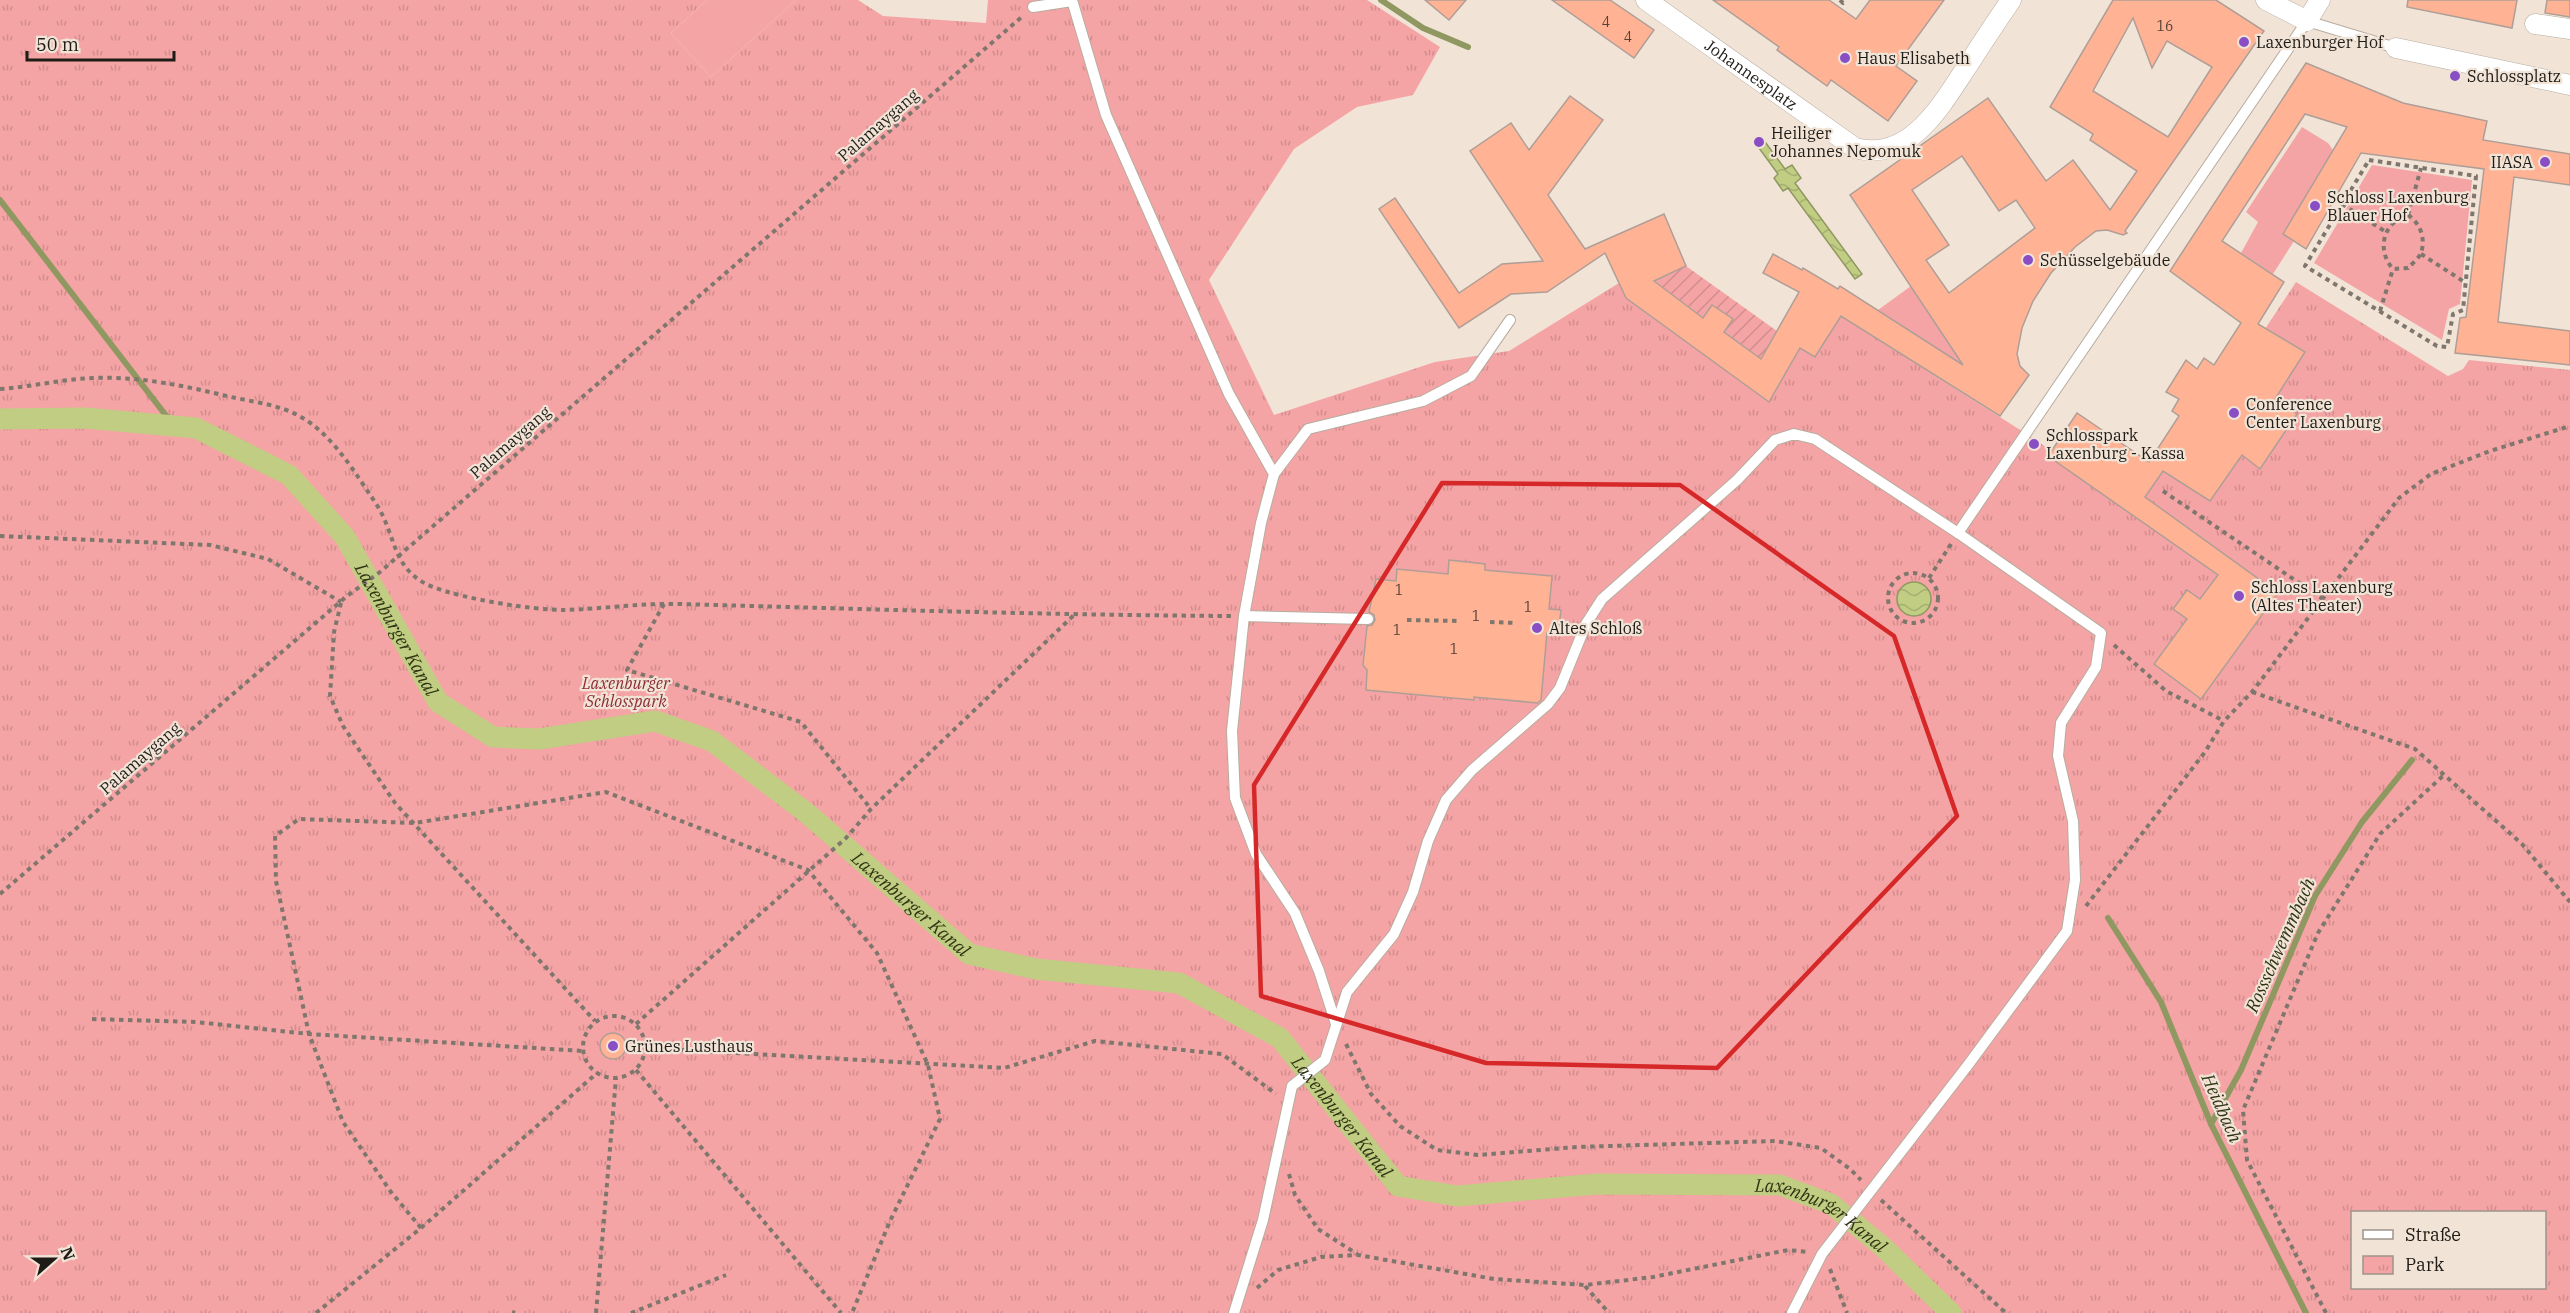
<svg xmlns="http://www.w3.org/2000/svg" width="2570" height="1313" font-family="'IBM Plex Serif',serif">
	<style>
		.grass { fill: #f5a4a5 }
		.park { fill: url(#park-tufts); fill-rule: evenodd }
		.garden { fill: url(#garden-furrows) }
		.water { fill: url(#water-waves); stroke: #909862; stroke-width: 1.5 }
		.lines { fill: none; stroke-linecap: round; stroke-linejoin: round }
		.stream { stroke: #909862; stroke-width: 6 }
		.canal { stroke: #c0cd82; stroke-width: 21 }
		.building { fill: #ffb394; stroke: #af9e97; stroke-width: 1.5; fill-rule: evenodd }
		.lane-casing { stroke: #b8aca0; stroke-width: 12 }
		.street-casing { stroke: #b8aca0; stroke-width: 21 }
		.path { stroke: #7f776e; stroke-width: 4; stroke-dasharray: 4.5 4.5; stroke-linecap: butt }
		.lane { stroke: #fff; stroke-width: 10 }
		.street { stroke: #fff; stroke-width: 20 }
		.marked { fill: none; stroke: #d62828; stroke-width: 4.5; stroke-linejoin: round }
		.poi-dot { fill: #894ec4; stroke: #f1e4d7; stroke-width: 2 }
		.labels { text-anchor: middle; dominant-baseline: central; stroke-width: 4.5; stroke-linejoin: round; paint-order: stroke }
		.number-label { font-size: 14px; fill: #574136 }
		.poi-label { font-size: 16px; fill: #1f1b16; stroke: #f1e4d7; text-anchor: start }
		.street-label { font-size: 16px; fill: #1f1b16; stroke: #f1e4d7 }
		.park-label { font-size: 16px; font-style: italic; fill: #8b2c36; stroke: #f1e4d7 }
		.water-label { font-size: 18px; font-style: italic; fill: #2f3413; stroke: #f1e4d7 }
	</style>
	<defs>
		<pattern id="park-tufts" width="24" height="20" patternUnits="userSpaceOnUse" patternTransform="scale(1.5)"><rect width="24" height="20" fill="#f5a4a5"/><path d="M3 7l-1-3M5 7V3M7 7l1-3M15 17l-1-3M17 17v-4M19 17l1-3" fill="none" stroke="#d28d8d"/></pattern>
		<pattern id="garden-furrows" width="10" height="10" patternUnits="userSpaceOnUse" patternTransform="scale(1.5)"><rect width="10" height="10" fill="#f5a4a5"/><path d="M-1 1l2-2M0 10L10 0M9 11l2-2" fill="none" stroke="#d28d8d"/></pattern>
		<pattern id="water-waves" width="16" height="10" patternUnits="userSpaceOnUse" patternTransform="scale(1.5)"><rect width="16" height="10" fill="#c0cd82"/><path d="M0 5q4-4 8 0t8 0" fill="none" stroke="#a5af70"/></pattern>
	</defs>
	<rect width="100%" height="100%" fill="#f1e4d7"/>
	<g class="grass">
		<polygon points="707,0 796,0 711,77 671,33"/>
		<polygon points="2302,127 2328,143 2333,150 2283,234 2294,241 2273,274 2241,253 2258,222 2246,212"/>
		<polygon points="2372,165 2472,180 2460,304 2449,309 2442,340 2314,263"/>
		<polygon points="1911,286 1963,365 1878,310"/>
	</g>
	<path class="park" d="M0 0H707L671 33 711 77 796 0H858L883 16 986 23 988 0H1367L1440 47 1413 95 1357 107 1294 149 1209 280 1274 415 1435 362 1509 351 1619 283 1769 401 1800 348 1815 357 1828 337 1827 307 2039 442 2051 451 2048 456 2163 471 2210 501 2242 455 2260 468 2297 415 2275 399 2305 352 2265 329 2296 282 2448 376 2463 369 2469 360 2570 370V1313H0ZM2352 1212H2544V1288H2352Z"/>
	<polygon class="garden" points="1686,266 1777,331 1761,359 1724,332 1733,319 1712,305 1703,318 1654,281"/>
	<g class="water">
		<polygon points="1763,139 1785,169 1792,165 1801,178 1795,183 1862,274 1855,279 1788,188 1783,191 1774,178 1778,174 1756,144"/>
		<circle cx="1914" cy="599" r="17"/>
	</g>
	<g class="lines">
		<g class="stream">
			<polyline points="1381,0 1423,28 1468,47"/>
			<polyline points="0,200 174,426"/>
			<polyline points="2108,918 2161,1002 2211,1124 2306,1313"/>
			<polyline points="2211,1124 2241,1070 2315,896 2362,822 2412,760"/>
		</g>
		<path class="canal" id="s1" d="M0 419 85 418 196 428 289 475 345 537 438 702 493 737 539 739 655 721 712 741 808 814 969 954 1036 969 1179 983 1280 1038 1398 1186 1457 1196 1597 1184 1780 1185 1831 1204 1883 1247 1951 1313"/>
	</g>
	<g class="building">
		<polygon points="1425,0 1466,0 1449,20"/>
		<polygon points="1552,0 1610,0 1654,30 1634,58"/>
		<polygon points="1713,0 1829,0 1856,19 1870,0 1944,0 1896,66 1917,81 1888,121 1831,80 1827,86 1777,50 1779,47"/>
		<path d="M2113 0H2216L2264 31 2125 231 2127 233 2123 235 2107 230 2096 231 2075 247 2051 273 2033 301 2022 328 2017 354 2020 366 2029 375 2000 416 1841 316 1815 357 1800 348 1769 402 1626 298 1605 253 1547 292 1511 294 1459 328 1379 209 1395 198 1459 293 1502 264 1543 261 1470 151 1511 123 1529 150 1570 96 1603 120 1548 195 1585 249 1664 214 1686 266 1654 281 1703 318 1712 305 1733 319 1724 332 1761 359 1799 292 1763 273 1773 254 1802 270 1803 268 1838 289 1840 286 1963 365 1850 195 1988 98 2046 181 2073 160 2110 210 2137 171 2090 140 2093 134 2050 107ZM2133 18 2152 68 2167 41 2212 67 2168 137 2093 91ZM1962 156 1999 211 2016 200 2035 228 1949 293 1926 260 1949 245 1912 190Z"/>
		<polygon points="2408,0 2517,0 2512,28 2407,7"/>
		<polygon points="2547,0 2570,0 2570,17 2545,13"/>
		<polygon points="2306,63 2403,103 2487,121 2483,140 2570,154 2570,185 2514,177 2498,322 2570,331 2570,365 2455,353 2460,318 2466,317 2484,169 2361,153 2306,249 2283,234 2347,127 2305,114 2222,241 2284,282 2258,324 2305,352 2275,399 2297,414 2260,469 2242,455 2210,501 2163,471 2145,497 2278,593 2201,699 2154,664 2187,619 2173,609 2187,590 2200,599 2218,575 2048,456 2077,413 2149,462 2179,416 2172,411 2179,399 2166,392 2186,360 2197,369 2204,358 2214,365 2241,323 2170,271"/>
		<polygon points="1449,560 1485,564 1485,570 1552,576 1549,609 1561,610 1558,634 1547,633 1541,700 1538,703 1474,697 1474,700 1366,690 1367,670 1363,665 1367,626 1372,625 1375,620 1374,615 1369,612 1376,579 1396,581 1397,569 1448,574"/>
		<circle cx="613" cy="1046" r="13"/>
	</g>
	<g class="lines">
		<g class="lane-casing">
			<g id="lane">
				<polyline points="1072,0 1106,115 1229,394 1274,474 1261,523 1244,616 1232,731 1235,798 1256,854 1295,913 1319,971 1336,1024"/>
				<polyline points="1033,7 1072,1"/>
				<polyline points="1274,474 1308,429 1423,401 1471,376 1510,320"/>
				<polyline points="1958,533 2307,21 2396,48"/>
				<polyline points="1244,616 1368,619"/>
				<polyline points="1234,1313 1263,1220 1292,1086 1325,1060 1347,992 1394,934 1413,892 1428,841 1446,800 1472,770 1548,704 1560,688 1586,624 1602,599 1737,480 1775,440 1794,434 1815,439 1958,533 2101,633 2096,667 2061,723 2058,756 2073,821 2075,880 2067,931 1968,1065 1822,1254 1792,1313"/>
			</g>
		</g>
		<g class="street-casing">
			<g id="street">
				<path id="s2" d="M1646 0 1855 148C1910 163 1942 104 1968 65 1982 43 1996 22 2011 0"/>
				<polyline points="2266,0 2307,21 2320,0"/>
				<polyline points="2535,24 2570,29"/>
				<polyline points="2396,48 2570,85"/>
			</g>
		</g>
		<g class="path">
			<polyline points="1840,0 1843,3 1846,0"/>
			<polygon points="2369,160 2476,176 2463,310 2453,314 2447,347 2437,346 2305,266"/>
			<polyline points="2342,204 2386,232"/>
			<path d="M2408 215C2420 223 2426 238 2421 253 2419 258 2412 264 2408 268L2393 269C2376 250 2383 222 2408 215Z"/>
			<polyline points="2408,215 2421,168"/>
			<polyline points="2421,254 2466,283"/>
			<polyline points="2380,311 2393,269"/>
			<path d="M0 389C31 387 62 379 93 378 140 376 185 386 231 397 254 402 281 405 301 417 333 435 355 473 375 502 397 534 390 570 433 587 464 599 531 610 564 610 602 609 640 603 678 604 862 609 1047 615 1231 616"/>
			<polyline points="2163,491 2323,599"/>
			<polyline points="0,536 210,545 268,559 341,602"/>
			<circle cx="1913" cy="598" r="25"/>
			<polyline points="1929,578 1951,544"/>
			<polyline points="341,603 334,632 330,696 343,726 395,803 595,1021"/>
			<polyline points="664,604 627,670 801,722 871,809"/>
			<polyline points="1407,620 1461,621"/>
			<polyline points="1490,622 1517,623"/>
			<polyline points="1559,624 1570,624"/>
			<polyline points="2114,645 2166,691 2224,721"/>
			<polyline points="2252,692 2415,749 2522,844 2570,902"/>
			<polyline points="0,894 347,596 380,572 1024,15"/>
			<polyline points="2086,906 2205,752 2224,721 2252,692 2399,498 2431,474 2490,451 2570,426"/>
			<circle cx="614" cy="1047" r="31"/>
			<polyline points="92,1019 196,1022 309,1034 583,1051"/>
			<polyline points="636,1024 846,838 871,809 1074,615"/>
			<polyline points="1346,1044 1371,1094 1400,1126 1437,1150 1478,1155 1577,1147 1775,1141 1821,1148 1850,1169 1861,1180"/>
			<polyline points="646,1048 1004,1068 1095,1041 1222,1054 1276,1094"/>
			<polyline points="636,1070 841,1313"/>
			<polyline points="1289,1174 1295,1195 1318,1229 1357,1254"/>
			<polyline points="1881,1200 2006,1313"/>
			<polyline points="421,1228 391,1192 343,1122 309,1034 276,881 275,836 299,819 415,823 606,792 808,870 877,953 928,1065 940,1119 890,1221 852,1313"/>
			<polyline points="1830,1269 1847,1313"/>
			<polyline points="1585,1286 1609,1313"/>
			<polyline points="1257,1288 1278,1270 1321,1257 1358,1255 1494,1279 1585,1285 1653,1277 1788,1250 1808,1252"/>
			<polyline points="512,1312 515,1313"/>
			<polyline points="316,1313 421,1228 597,1073"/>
			<polyline points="596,1313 616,1078"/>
			<polyline points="631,1313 726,1275"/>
			<polyline points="2326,1313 2247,1160 2243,1110 2318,933 2380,834 2445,774"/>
		</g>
		<use href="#lane" class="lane"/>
		<use href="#street" class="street"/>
	</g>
	<path class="marked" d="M1442 483 1680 485 1894 636 1957 816 1717 1068 1486 1063 1261 996 1254 785Z"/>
	<g class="poi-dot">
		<circle cx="2244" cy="42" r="6"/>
		<circle cx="1845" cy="58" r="6"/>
		<circle cx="2455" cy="76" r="6"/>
		<circle cx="1759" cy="142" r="6"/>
		<circle cx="2545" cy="162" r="6"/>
		<circle cx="2315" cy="206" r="6"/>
		<circle cx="2028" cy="260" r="6"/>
		<circle cx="2234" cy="413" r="6"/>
		<circle cx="2034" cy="444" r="6"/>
		<circle cx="2239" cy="596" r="6"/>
		<circle cx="1537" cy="628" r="6"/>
		<circle cx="613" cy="1046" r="6"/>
	</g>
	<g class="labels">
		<g class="number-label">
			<text x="1606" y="22">4</text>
			<text x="2165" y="26">16</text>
			<text x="1628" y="37">4</text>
			<text x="1399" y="590">1</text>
			<text x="1528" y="607">1</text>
			<text x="1476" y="616">1</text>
			<text x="1397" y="630">1</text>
			<text x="1454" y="649">1</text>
		</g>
		<g class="poi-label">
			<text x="2256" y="42">Laxenburger Hof</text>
			<text x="1857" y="58">Haus Elisabeth</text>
			<text x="2467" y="76">Schlossplatz</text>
			<text x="1771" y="133">Heiliger<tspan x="1771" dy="18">Johannes Nepomuk</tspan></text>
			<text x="2533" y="162" text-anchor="end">IIASA</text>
			<text x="2327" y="197">Schloss Laxenburg<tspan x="2327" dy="18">Blauer Hof</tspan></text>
			<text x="2040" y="260">Schüsselgebäude</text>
			<text x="2246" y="404">Conference<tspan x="2246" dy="18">Center Laxenburg</tspan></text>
			<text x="2046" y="435">Schlosspark<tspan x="2046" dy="18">Laxenburg - Kassa</tspan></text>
			<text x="2251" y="587">Schloss Laxenburg<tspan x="2251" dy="18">(Altes Theater)</tspan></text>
			<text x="1549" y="628">Altes Schloß</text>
			<text x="625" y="1046">Grünes Lusthaus</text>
		</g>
		<g class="street-label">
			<text stroke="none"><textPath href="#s2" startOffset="129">Johannesplatz</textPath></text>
			<text transform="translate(878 125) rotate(-41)">Palamaygang</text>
			<text transform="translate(510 442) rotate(-41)">Palamaygang</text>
			<text transform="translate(140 758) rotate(-41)">Palamaygang</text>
		</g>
		<g class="park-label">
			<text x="626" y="683">Laxenburger<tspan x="626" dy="18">Schlosspark</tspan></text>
		</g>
		<g class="water-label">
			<text stroke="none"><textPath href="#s1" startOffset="490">Laxenburger Kanal</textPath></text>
			<text stroke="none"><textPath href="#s1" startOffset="1120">Laxenburger Kanal</textPath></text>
			<text transform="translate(2280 945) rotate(-66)">Rossschwemmbach</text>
			<text transform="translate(2222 1108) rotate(66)">Heidbach</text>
			<text stroke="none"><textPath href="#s1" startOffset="1624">Laxenburger Kanal</textPath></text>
			<text stroke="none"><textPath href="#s1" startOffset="2146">Laxenburger Kanal</textPath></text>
		</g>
	</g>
	<rect x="2351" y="1211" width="195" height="78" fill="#f1e4d7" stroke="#9d948a" stroke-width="1.5"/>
	<rect x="2363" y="1230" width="30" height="9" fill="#ffffff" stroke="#9d948a" stroke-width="1.5"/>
	<text x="2405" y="1241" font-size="18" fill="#1f1b16">Straße</text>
	<rect x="2363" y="1256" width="30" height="18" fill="url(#park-tufts)" stroke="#9d948a" stroke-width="1.5"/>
	<text x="2405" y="1271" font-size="18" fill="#1f1b16">Park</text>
	<g transform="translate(54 1259) rotate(69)" stroke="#f1e4d7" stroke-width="4.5" paint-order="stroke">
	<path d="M0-4.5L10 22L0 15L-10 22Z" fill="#1f1b16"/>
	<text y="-9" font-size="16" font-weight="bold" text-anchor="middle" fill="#1f1b16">N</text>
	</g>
	<path d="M27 51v9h147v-9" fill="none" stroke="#1f1b16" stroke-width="3"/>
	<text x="36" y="51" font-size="18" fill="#1f1b16" stroke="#f1e4d7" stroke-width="4.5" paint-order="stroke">50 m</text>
</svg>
